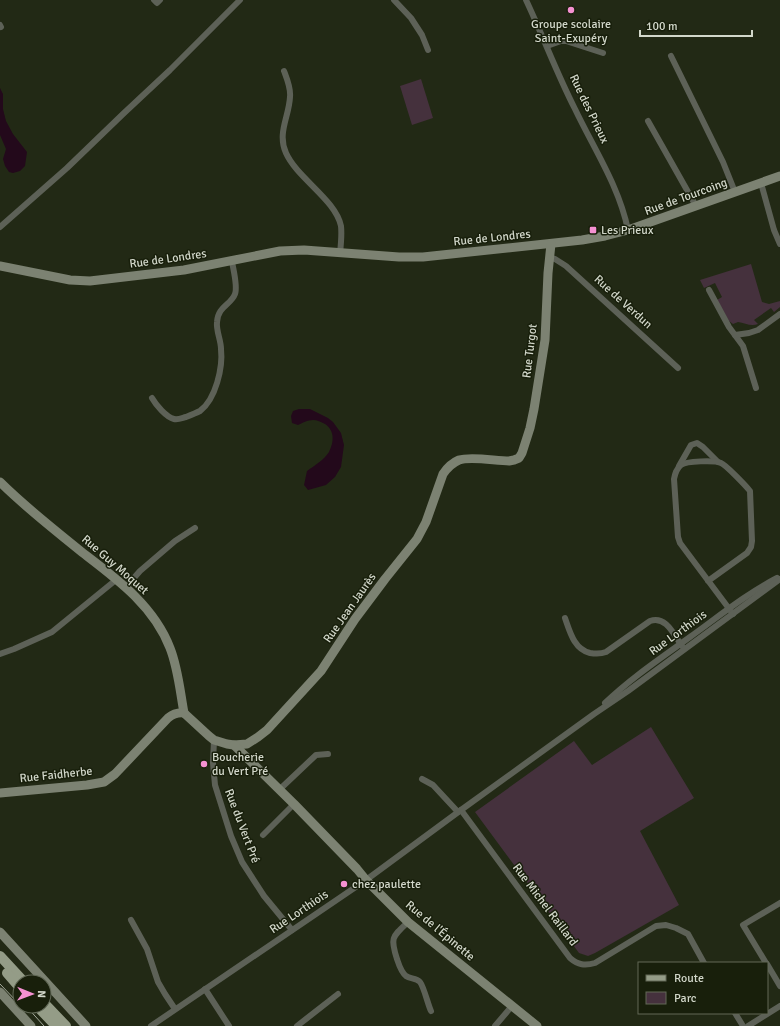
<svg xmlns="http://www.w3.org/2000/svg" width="780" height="1026" font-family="Signika,sans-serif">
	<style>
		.green { fill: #45313d }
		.water { fill: #23091b }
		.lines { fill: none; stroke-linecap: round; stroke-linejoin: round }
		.street { stroke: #5d6157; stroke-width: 6 }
		.secondary { stroke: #7c8272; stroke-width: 9 }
		.primary { stroke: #949c87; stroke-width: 10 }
		.tram { stroke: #a5ab9c; stroke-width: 1 }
		.poi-dot { fill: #f591d2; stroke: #181f0b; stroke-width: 1.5 }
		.labels { text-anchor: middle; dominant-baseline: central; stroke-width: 3; stroke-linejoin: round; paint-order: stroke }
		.poi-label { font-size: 12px; fill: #d2d7ca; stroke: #181f0b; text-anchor: start }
		.street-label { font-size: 12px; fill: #d2d7ca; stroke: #181f0b }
	</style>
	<rect width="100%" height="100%" fill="#222915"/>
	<g class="green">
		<polygon points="421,79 433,118 412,125 400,86"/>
		<path d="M751 264 762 302 769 304 780 301V307L774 312 771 308 754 320 758 324C751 327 745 323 738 322L733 324 729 321 717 300 722 297 715 283 704 288 700 280Z"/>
		<polygon points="651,727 694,798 640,831 679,905 595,953 588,956 579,953 475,812 574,741 592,765"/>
	</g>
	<g class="water">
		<polygon points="0,88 3,94 3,109 6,121 13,134 27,152 25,166 20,171 13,173 9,172 5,166 3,159 6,149 0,135"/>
		<path d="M299 409H310L328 418 333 422 341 433 344 445 341 467 335 477 326 485 308 490 304 485 307 471C315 465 324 460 329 452 334 442 335 431 325 424 321 422 317 420 313 420 308 420 302 423 298 425L292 423 291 416 293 411Z"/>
	</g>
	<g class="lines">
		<g class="street">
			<polyline points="154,0 157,3 160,0"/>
			<polyline points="394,0 411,18 422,35 428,50"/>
			<path d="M526 0C543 36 557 74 575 109 594 149 619 186 628 230"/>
			<polyline points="0,25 1,27"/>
			<polyline points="547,46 561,41 566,41 603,53"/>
			<polyline points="671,56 723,162 735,192"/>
			<path d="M284 71C287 79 291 88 290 97 289 117 277 133 286 153 297 178 336 200 341 226 342 235 341 244 340 253"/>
			<polyline points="648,121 696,206"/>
			<polyline points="761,183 774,230 780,244"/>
			<polyline points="0,227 67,168 123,114 170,70 240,0"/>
			<polyline points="550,258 555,259 566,266 678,368"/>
			<polyline points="709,290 729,327 743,346 756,388"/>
			<polyline points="735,335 749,333 758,330 780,314"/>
			<path d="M152 398C156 405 166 417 174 419 178 420 182 418 186 417 191 415 196 413 200 411 216 399 223 367 221 349 221 340 216 331 217 322 218 306 231 305 235 294 238 286 233 269 232 261"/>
			<polyline points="679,466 691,445 697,443 703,447 718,462"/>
			<path d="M708 581 747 553 751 547 752 541 750 491C746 486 726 465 721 463 715 460 686 461 681 465 676 469 675 474 674 479L678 537 680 543 733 614"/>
			<polyline points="126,587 140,571 175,541 195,528"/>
			<path d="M565 618C570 632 574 649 590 653 596 654 601 654 606 652L650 621C666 615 674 635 682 646"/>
			<polyline points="0,654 14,649 52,632 117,579"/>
			<path d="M605 703C631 678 661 658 690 637 718 617 746 594 777 578"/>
			<polyline points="214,740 213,763 215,785 231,836 242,862 264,896 292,930"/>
			<polyline points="422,779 433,785 458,812"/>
			<polyline points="279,790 316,755 328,754"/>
			<path d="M461 810 570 958C578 965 585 966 595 963L656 926 666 925 676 928 688 934 704 963"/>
			<polyline points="263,835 294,804"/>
			<polyline points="131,920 147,949 158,982 165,994 175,1009"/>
			<path d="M408 922C392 937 390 938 397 959 399 965 401 972 406 976 410 979 416 978 420 982 424 987 428 1005 431 1011"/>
			<polyline points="766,963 743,925 780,903"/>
			<polyline points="767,964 780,986"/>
			<polyline points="205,989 229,1026"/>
			<polyline points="735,1013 743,1026"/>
			<polyline points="151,1026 366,880 461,810 594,714 628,691 780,579"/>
			<polyline points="297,1026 338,994"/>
			<polyline points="495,1026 512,1006"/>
			<polyline points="748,1026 780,1006"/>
		</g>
		<g class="secondary">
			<polyline points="0,266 70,280 90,281 184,270 280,251 304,250 399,257 423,257 582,240 605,236 628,230 780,176"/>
			<path d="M0 482C26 508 55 530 83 553 117 579 154 606 170 648 178 668 180 691 184 713"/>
			<path d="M184 713 209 736 214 740 227 744 234 745 247 744 258 737 267 730 321 671 355 619 385 579 417 539 426 522 443 474C447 468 452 463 459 460 471 456 496 461 509 461L514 460 519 458 522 453 530 428 534 409 545 340 548 273 551 244"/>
			<polyline points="234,745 294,804 357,869 366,880 408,922 537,1026"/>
			<path d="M0 793 87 785 104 782 115 774 168 718C173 714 177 712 184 713"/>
			<polyline points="0,932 86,1026"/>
			<polyline points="0,992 31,1026"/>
		</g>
		<g class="primary">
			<polyline points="0,956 24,982"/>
			<polyline points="7,973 20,988"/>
			<polyline points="44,1003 66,1026"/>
			<polyline points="37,1006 56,1026"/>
		</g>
		<g class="tram">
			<polyline points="0,984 20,1005"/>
			<polyline points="26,1006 44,1026"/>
		</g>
	</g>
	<g class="poi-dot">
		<circle cx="571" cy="10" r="4"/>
		<rect x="589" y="226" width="8" height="8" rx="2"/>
		<circle cx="204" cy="764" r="4"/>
		<circle cx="344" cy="884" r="4"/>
	</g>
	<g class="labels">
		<g class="poi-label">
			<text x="571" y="24" text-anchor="middle">Groupe scolaire<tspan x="571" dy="14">Saint-Exupéry</tspan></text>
			<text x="601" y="230">Les Prieux</text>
			<text x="212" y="757">Boucherie<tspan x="212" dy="14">du Vert Pré</tspan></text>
			<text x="352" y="884">chez paulette</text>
		</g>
		<g class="street-label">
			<text transform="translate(589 109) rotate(64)">Rue des Prieux</text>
			<text transform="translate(686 197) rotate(-20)">Rue de Tourcoing</text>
			<text transform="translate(492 238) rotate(-6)">Rue de Londres</text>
			<text transform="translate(168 259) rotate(-8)">Rue de Londres</text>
			<text transform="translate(623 302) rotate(42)">Rue de Verdun</text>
			<text transform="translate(530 351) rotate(-83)">Rue Turgot</text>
			<text transform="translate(115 565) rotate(41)">Rue Guy Moquet</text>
			<text transform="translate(350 608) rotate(-55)">Rue Jean Jaurès</text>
			<text transform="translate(678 633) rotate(-36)">Rue Lorthiois</text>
			<text transform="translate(56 775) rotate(-6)">Rue Faidherbe</text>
			<text transform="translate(242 826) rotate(69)">Rue du Vert Pré</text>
			<text transform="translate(545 905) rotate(53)">Rue Michel Raillard</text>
			<text transform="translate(299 912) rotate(-34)">Rue Lorthiois</text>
			<text transform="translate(440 931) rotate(40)">Rue de l'Épinette</text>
		</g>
	</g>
	<rect x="638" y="962" width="130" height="52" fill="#181f0b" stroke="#626957"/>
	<rect x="646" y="975" width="20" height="6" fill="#949c87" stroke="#626957"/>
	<text x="674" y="982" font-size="12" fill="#d2d7ca">Route</text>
	<rect x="646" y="992" width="20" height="12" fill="#45313d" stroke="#626957"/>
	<text x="674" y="1002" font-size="12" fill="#d2d7ca">Parc</text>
	<g transform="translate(32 994) rotate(91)"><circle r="19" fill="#181f0b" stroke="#626957"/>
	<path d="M0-3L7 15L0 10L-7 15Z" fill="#f591d2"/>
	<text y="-6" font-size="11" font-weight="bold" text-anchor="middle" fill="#d2d7ca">N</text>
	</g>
	<path d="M640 30v6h112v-6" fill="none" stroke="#d2d7ca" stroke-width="2"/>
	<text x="646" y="30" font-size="12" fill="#d2d7ca" stroke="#181f0b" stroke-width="3" paint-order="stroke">100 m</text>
</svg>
